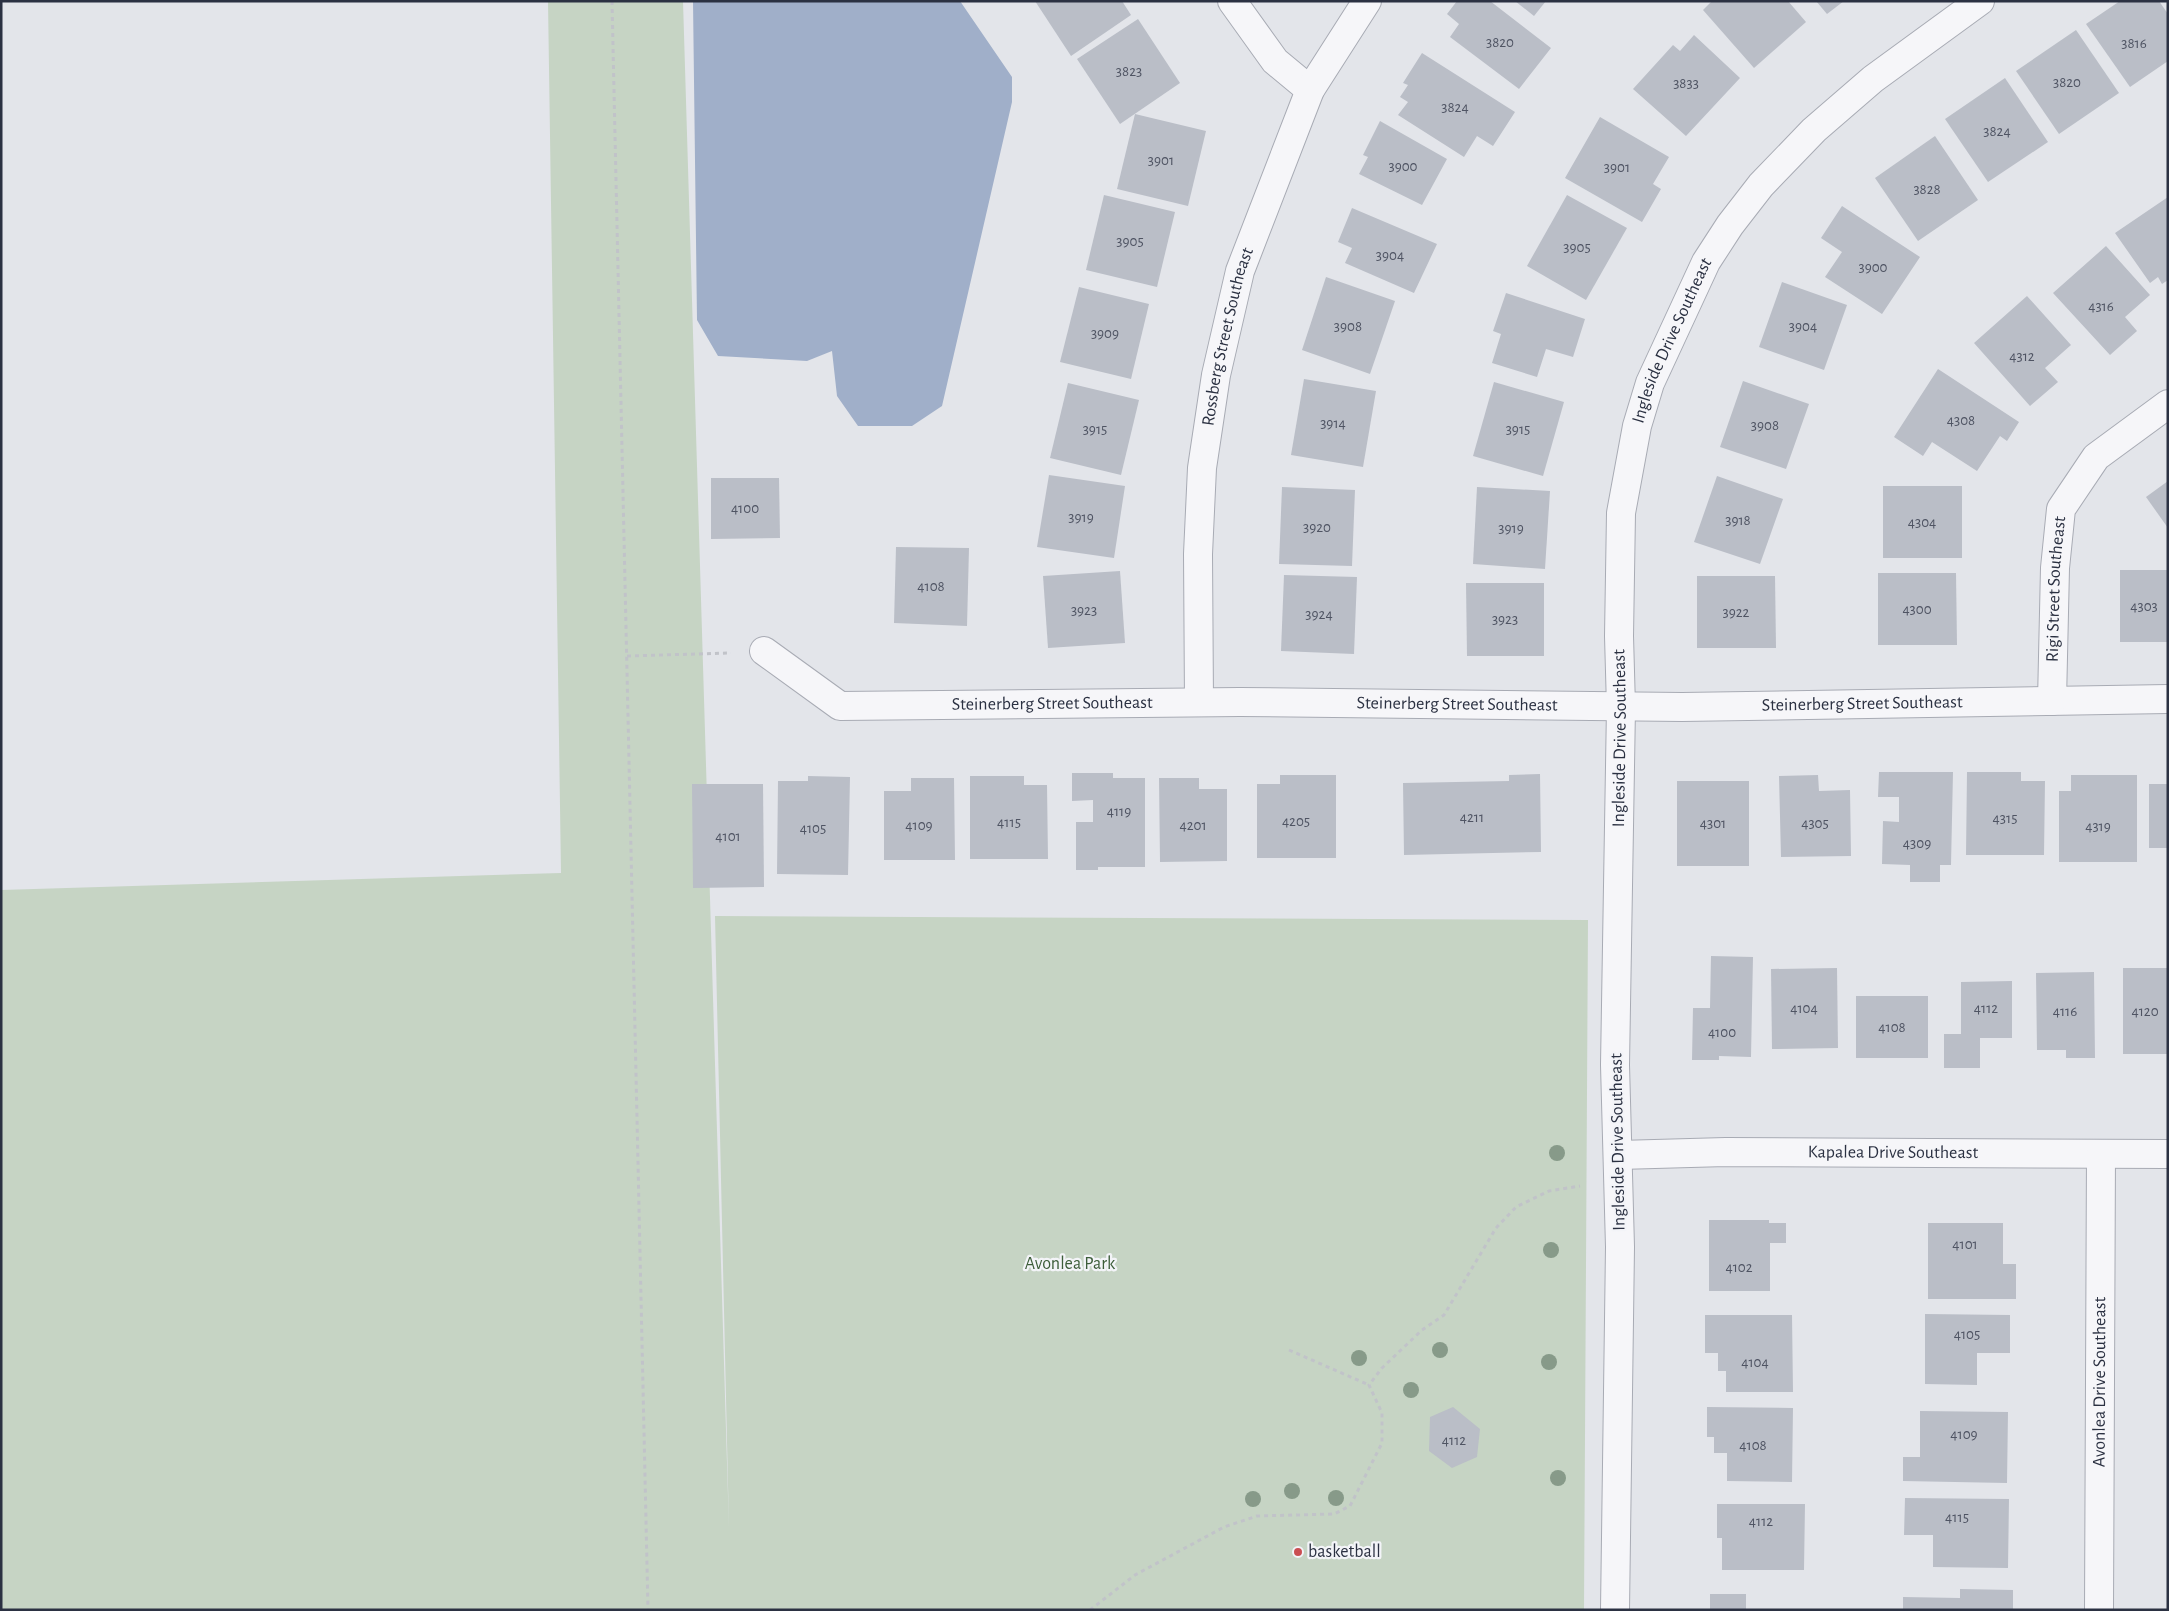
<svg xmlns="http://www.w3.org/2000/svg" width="2169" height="1611" font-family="'Alegreya Sans',sans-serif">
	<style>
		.green { fill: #c6d4c4 }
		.water { fill: #a0afc9 }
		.building { fill: #babec7 }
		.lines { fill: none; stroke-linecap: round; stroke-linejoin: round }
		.street-casing { stroke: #a8abb4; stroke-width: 30 }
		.path { stroke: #c1c3c9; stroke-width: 3; stroke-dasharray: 4 4; stroke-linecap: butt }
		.street { stroke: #f6f6f9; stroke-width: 28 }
		.tree { fill: #879a89 }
		.poi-dot { fill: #ca4e52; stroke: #f3f4f8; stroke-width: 2 }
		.labels { text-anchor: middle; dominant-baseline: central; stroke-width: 4.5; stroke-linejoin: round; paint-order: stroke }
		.number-label { font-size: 15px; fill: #4f5463 }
		.street-label { font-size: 18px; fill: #2b3142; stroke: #f3f4f8 }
		.park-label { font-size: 18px; fill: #3c5d39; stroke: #f3f4f8 }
		.poi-label { font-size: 18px; fill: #2b3142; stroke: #f3f4f8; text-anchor: start }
	</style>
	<rect width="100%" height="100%" fill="#e3e5ea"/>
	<polygon class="green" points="548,1 683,1 729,1529 715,916 1588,920 1584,1610 1,1610 1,890 561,873"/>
	<polygon class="water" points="693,1 960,1 1012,77 1012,102 942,406 912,426 858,426 837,396 832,351 807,361 718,356 697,320"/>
	<g class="building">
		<polygon points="1035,1 1122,1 1131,15 1071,56"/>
		<polygon points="1457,1 1490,1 1551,48 1519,89 1450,37 1459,24 1447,14"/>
		<polygon points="1515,1 1546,1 1534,16"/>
		<polygon points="1712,1 1788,1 1806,22 1754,68 1703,10"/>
		<polygon points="1816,1 1844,1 1827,14"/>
		<polygon points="2120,1 2159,1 2168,14 2168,61 2130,87 2086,24"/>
		<polygon points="1138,19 1180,83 1120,124 1077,59"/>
		<polygon points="2076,30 2119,93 2059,134 2016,71"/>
		<polygon points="1694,35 1740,78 1686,136 1633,89 1673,45 1680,51"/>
		<polygon points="1422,53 1515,112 1493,146 1477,136 1464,157 1398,115 1408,102 1400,97 1408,85 1403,83"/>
		<polygon points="2005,78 2048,142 1988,182 1945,119"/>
		<polygon points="1135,114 1206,131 1188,206 1117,189"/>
		<polygon points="1600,117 1669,157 1653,184 1661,189 1642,222 1565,178"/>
		<polygon points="1380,121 1447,159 1422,205 1359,174 1368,157 1363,155"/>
		<polygon points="1935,136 1978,200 1918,241 1875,178"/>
		<polygon points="1104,195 1175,212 1157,287 1086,270"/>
		<polygon points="1567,195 1627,228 1586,300 1527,266"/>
		<polygon points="2168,197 2168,280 2162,284 2158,277 2150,283 2115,233"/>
		<polygon points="1842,206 1920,257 1882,314 1825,277 1842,252 1821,238"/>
		<polygon points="1352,208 1437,244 1414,293 1345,263 1352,248 1338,242"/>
		<polygon points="2106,246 2150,295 2125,317 2137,331 2110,355 2053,293"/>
		<polygon points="1326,277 1395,301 1370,374 1302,350"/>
		<polygon points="1782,282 1847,305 1824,370 1759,347"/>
		<polygon points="1079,287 1149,304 1131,379 1060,362"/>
		<polygon points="1506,293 1585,319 1573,357 1546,349 1537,377 1492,363 1501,334 1493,331"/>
		<polygon points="2027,296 2071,345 2045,368 2058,382 2030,406 1974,343"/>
		<polygon points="1938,369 2019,422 2007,441 2000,436 1977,471 1932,442 1923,456 1894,437"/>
		<polygon points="1304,379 1376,391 1363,467 1291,455"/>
		<polygon points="1743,381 1809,404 1786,469 1720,447"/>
		<polygon points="1494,382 1564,402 1543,476 1473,456"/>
		<polygon points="1068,383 1139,400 1121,475 1050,458"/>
		<polygon points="1049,475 1125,486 1114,558 1037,547"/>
		<polygon points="1717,476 1783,499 1760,564 1694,542"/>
		<polygon points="711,478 779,478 780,538 711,539"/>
		<polygon points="2168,481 2168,528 2146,497"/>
		<rect x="1883" y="486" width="79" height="72"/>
		<polygon points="1282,487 1355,490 1352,566 1279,564"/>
		<polygon points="1477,487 1550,491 1545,569 1473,564"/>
		<polygon points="896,547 969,548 967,626 894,623"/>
		<rect x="2120" y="570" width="48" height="72"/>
		<polygon points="1120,571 1125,643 1048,648 1043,576"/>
		<polygon points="1878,573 1956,573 1957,645 1878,645"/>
		<polygon points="1284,575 1357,577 1354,654 1281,651"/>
		<polygon points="1697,576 1775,576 1776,648 1697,648"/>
		<polygon points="1466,583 1544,583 1544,656 1467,656"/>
		<polygon points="1879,772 1953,772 1951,865 1940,865 1940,882 1910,882 1910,865 1882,864 1883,821 1899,822 1899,797 1878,797"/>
		<polygon points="1967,772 2021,772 2021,781 2045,781 2044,855 1966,855"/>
		<polygon points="1072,773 1113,773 1113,778 1145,778 1145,867 1098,867 1098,870 1076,870 1076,822 1093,822 1093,800 1072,801"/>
		<polygon points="1540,774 1541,852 1404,855 1403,783 1509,781 1509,775"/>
		<polygon points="1280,775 1336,775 1336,858 1257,858 1257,784 1280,784"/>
		<polygon points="1818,775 1819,791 1850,790 1851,856 1781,857 1779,776"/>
		<polygon points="2071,775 2137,775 2137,862 2059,862 2059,791 2071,791"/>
		<polygon points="808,776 850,777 848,875 777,874 778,781 808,781"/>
		<polygon points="970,776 1024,776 1024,785 1047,785 1048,859 970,859"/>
		<polygon points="911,778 954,778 955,860 884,860 884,791 911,791"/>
		<polygon points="1159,778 1199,778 1199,789 1227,789 1227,861 1160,862"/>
		<rect x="1677" y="781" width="72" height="85"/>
		<polygon points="692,784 763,784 764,887 693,888"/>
		<rect x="2149" y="784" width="19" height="64"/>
		<polygon points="1711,956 1753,957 1751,1057 1719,1056 1719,1060 1692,1060 1693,1008 1710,1008"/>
		<polygon points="1837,968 1838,1048 1772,1049 1771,969"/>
		<rect x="2123" y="968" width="45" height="86"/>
		<polygon points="2094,972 2095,1058 2066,1058 2066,1050 2037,1050 2036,973"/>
		<polygon points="2012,981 2012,1038 1980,1038 1980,1068 1944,1068 1944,1034 1961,1034 1961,982"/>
		<rect x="1856" y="996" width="72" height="62"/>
		<polygon points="1709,1220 1769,1220 1769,1223 1786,1223 1786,1243 1770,1243 1770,1291 1709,1291"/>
		<polygon points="1928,1223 2003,1223 2003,1264 2016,1264 2016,1299 1928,1299"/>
		<polygon points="1925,1314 2010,1315 2010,1353 1977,1353 1977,1385 1925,1384"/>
		<polygon points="1705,1315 1792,1315 1793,1392 1726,1392 1726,1371 1718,1371 1718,1353 1705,1353"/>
		<polygon points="1453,1407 1480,1429 1477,1457 1452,1468 1429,1451 1430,1417"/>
		<polygon points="1707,1407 1793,1408 1792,1482 1727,1481 1727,1453 1714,1453 1714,1437 1707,1437"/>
		<polygon points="1920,1411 2008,1412 2007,1483 1903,1481 1903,1457 1920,1457"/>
		<polygon points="1905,1498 2009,1499 2008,1568 1933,1567 1933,1535 1904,1535"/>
		<polygon points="1717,1504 1805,1504 1804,1570 1722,1570 1722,1538 1717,1538"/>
		<polygon points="1960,1589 2013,1590 2013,1610 1903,1610 1903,1597 1960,1598"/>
		<rect x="1710" y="1594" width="36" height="16"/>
	</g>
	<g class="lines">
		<g class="street-casing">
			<g id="street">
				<polyline points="1232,1 1275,61 1310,90"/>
				<path id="s1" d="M764 651 840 706 1240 702 1682 707 2168 699"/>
				<path id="s2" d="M2052 701 2055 568 2061 509 2096 457 2168 404"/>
				<path id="s3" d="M1199 702 1198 554 1202 468 1216 375 1240 271 1310 90 1367 1"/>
				<path id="s4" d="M1619 1155 1726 1152 2168 1154"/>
				<path id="s5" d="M1615 1610 1620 1247 1615 1065 1621 707 1619 636 1621 513 1637 426 1650 383 1706 262 1730 225 1761 185 1814 130 1873 79 1980 1"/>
				<path id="s6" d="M2099 1610 2101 1154"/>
			</g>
		</g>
		<g class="path">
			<polyline points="612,1 648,1610"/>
			<polyline points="627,656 731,653"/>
			<polyline points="1289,1350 1369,1385"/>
			<polyline points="1090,1610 1135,1575 1224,1527 1257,1516 1334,1514 1350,1506 1382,1443 1382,1413 1369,1385 1382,1368 1422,1330 1444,1315 1496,1228 1516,1207 1549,1191 1580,1186"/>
		</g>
		<use href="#street" class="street"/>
	</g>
	<g class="tree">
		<circle cx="1557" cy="1153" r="8"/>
		<circle cx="1551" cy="1250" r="8"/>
		<circle cx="1440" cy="1350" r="8"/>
		<circle cx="1359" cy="1358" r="8"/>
		<circle cx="1549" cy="1362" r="8"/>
		<circle cx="1411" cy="1390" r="8"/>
		<circle cx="1558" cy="1478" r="8"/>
		<circle cx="1292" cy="1491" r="8"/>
		<circle cx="1336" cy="1498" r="8"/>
		<circle cx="1253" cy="1499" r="8"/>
	</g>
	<circle class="poi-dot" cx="1298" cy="1552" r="5"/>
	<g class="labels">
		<g class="number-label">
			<text x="1500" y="42">3820</text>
			<text x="2134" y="43">3816</text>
			<text x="1129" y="71">3823</text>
			<text x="2067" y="82">3820</text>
			<text x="1686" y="83">3833</text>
			<text x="1455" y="107">3824</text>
			<text x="1997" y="131">3824</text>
			<text x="1161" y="160">3901</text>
			<text x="1403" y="166">3900</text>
			<text x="1617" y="167">3901</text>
			<text x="1927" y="189">3828</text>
			<text x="1130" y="241">3905</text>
			<text x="1577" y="247">3905</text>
			<text x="1390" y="255">3904</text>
			<text x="1873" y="267">3900</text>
			<text x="2101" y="306">4316</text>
			<text x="1348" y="326">3908</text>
			<text x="1803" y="326">3904</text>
			<text x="1105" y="333">3909</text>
			<text x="2022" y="356">4312</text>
			<text x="1961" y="420">4308</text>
			<text x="1333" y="423">3914</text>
			<text x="1765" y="425">3908</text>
			<text x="1095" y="429">3915</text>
			<text x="1518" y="429">3915</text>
			<text x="745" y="508">4100</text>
			<text x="1081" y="517">3919</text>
			<text x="1738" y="520">3918</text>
			<text x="1922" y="522">4304</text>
			<text x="1317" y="527">3920</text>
			<text x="1511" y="528">3919</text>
			<text x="931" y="586">4108</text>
			<text x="2144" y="606">4303</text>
			<text x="1917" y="609">4300</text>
			<text x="1084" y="610">3923</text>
			<text x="1736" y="612">3922</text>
			<text x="1319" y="614">3924</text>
			<text x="1505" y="619">3923</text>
			<text x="1119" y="811">4119</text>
			<text x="1472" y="817">4211</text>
			<text x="2005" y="818">4315</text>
			<text x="1296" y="821">4205</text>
			<text x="1009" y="822">4115</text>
			<text x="1713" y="823">4301</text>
			<text x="1815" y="823">4305</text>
			<text x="919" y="825">4109</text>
			<text x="1193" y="825">4201</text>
			<text x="2098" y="826">4319</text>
			<text x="813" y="828">4105</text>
			<text x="728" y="836">4101</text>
			<text x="1917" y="843">4309</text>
			<text x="1804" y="1008">4104</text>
			<text x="1986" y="1008">4112</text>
			<text x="2065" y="1011">4116</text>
			<text x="2145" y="1011">4120</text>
			<text x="1892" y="1027">4108</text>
			<text x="1722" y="1032">4100</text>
			<text x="1965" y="1244">4101</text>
			<text x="1739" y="1267">4102</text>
			<text x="1967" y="1334">4105</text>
			<text x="1755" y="1362">4104</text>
			<text x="1964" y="1434">4109</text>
			<text x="1454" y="1440">4112</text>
			<text x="1753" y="1445">4108</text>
			<text x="1957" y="1517">4115</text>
			<text x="1761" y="1521">4112</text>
		</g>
		<g class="street-label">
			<text stroke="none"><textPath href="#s3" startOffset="368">Rossberg Street Southeast</textPath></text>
			<text stroke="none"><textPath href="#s5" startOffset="1278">Ingleside Drive Southeast</textPath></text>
			<text stroke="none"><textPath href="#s2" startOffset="112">Rigi Street Southeast</textPath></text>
			<text stroke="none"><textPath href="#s1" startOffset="306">Steinerberg Street Southeast</textPath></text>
			<text stroke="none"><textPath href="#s1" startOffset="1116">Steinerberg Street Southeast</textPath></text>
			<text stroke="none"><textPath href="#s1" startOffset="711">Steinerberg Street Southeast</textPath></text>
			<text stroke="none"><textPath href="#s5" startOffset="872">Ingleside Drive Southeast</textPath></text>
			<text transform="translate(1618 1142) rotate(-91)">Ingleside Drive Southeast</text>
			<text stroke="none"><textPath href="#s4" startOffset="274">Kapalea Drive Southeast</textPath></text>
			<text stroke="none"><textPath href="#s6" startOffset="228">Avonlea Drive Southeast</textPath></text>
		</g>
		<g class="park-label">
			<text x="1070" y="1264">Avonlea Park</text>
		</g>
		<g class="poi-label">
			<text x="1308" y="1552">basketball</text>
		</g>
	</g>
	<rect width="2169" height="1611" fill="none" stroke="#2b3142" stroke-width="5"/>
</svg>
